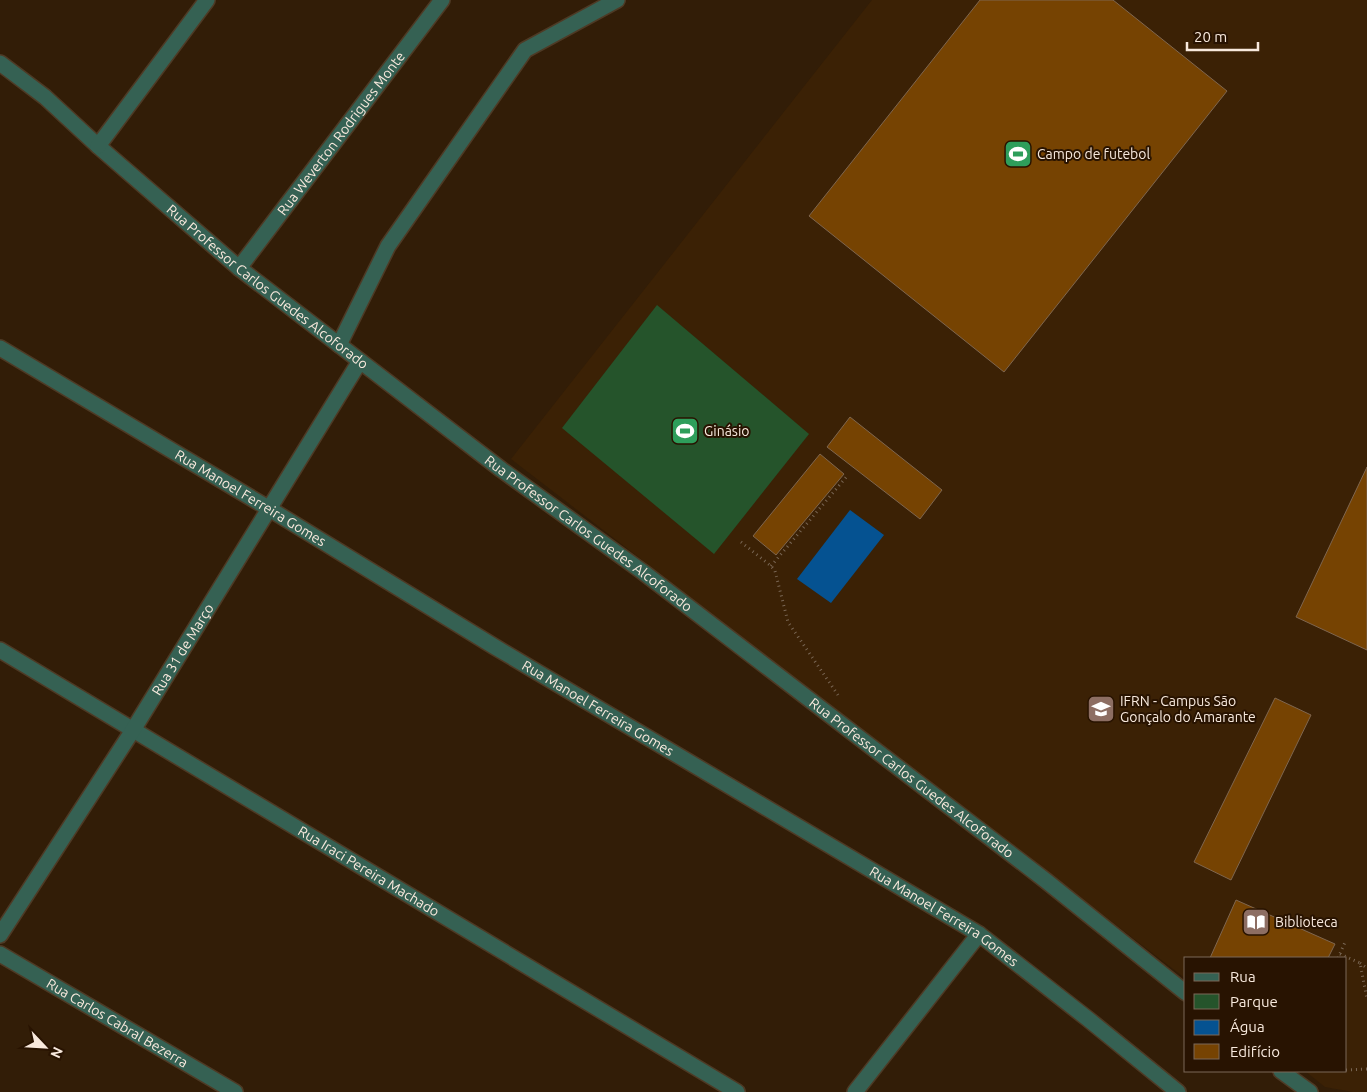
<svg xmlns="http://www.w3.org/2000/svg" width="1367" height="1092" font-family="Ubuntu,sans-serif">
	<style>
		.built { fill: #3b2105 }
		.green { fill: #25542b }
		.water { fill: #055291 }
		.building { fill: #764302; stroke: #7f664f }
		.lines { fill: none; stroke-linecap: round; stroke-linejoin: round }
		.street-casing { stroke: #4e3a25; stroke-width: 18 }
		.path { stroke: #7a6755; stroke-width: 3; stroke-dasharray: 1 4; stroke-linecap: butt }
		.street { stroke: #356153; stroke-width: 15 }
		.labels { text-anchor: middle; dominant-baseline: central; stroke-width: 4; stroke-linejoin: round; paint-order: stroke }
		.street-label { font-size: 14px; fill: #f8e9dd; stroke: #281301 }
		.poi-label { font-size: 14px; fill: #f8e9dd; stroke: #281301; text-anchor: start }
	</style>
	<rect width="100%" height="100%" fill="#321d07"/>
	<polygon class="built" points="872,0 1367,0 1367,1092 1353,1092 1325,1087 1305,1071 1346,1071 1346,958 1186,958 1186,979 511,459"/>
	<polygon class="green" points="657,305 809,434 714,554 562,428"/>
	<polygon class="water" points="850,510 884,535 831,603 797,579"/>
	<g class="building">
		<polygon points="980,0 1113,0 1227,91 1004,372 809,216"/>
		<polygon points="850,417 942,490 920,519 827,447"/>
		<polygon points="820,454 844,474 776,555 753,536"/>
		<polygon points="1367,467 1367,650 1296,617"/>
		<polygon points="1275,698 1311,715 1231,880 1194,862"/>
		<polygon points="1236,900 1335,944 1328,958 1210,958"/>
	</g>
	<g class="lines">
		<g class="street-casing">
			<g id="street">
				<path id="s1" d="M0 63 45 97 98 146 239 268 502 470 643 572 1045 880 1186 993"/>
				<polyline points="98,146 207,0"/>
				<path id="s2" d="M239 268 442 0"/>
				<polyline points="339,345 388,246 525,50 617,0"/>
				<path id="s3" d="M0 348 268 508 495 647 979 934 1088 1019 1178 1092"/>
				<path id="s4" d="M0 650 737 1092"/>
				<path id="s5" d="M0 935 133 730 360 361"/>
				<path id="s6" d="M0 954 235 1092"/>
				<polyline points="1281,1071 1310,1092"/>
				<polyline points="855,1092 979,934"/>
			</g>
		</g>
		<g class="path">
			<polyline points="741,542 771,566 775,571 788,622 838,695"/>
			<polyline points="771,566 848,475"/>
			<polyline points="1340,954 1360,963 1367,999"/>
			<polyline points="1338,958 1346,940"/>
			<polyline points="1360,963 1367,968"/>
			<polyline points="1346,1070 1367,1069"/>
		</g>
		<use href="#street" class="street"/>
	</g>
	<defs>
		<g id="stadium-square" transform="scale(1.4375)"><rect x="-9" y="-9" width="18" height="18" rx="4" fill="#2e9e5b" stroke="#281301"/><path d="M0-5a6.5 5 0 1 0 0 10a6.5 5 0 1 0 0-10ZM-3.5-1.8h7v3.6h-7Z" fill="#fff"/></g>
		<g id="university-square" transform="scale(1.4375)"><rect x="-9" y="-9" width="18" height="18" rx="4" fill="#8d6e63" stroke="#281301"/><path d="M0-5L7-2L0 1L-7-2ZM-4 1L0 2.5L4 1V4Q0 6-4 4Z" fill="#fff"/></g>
		<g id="library-square" transform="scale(1.4375)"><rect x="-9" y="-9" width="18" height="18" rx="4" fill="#8d6e63" stroke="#281301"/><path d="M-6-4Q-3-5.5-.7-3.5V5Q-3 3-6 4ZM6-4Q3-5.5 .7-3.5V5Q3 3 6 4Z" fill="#fff"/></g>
	</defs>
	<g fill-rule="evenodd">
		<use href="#stadium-square" x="1018" y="154"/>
		<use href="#stadium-square" x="685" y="431"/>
		<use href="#university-square" x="1101" y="709"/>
		<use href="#library-square" x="1256" y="922"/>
	</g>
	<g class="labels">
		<g class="street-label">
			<text stroke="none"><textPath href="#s2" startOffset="169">Rua Weverton Rodrigues Monte</textPath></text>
			<text stroke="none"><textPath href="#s1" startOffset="349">Rua Professor Carlos Guedes Alcoforado</textPath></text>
			<text stroke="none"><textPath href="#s3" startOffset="292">Rua Manoel Ferreira Gomes</textPath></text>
			<text stroke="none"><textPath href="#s1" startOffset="754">Rua Professor Carlos Guedes Alcoforado</textPath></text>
			<text stroke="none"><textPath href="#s5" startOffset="339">Rua 31 de Março</textPath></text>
			<text stroke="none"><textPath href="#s3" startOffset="698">Rua Manoel Ferreira Gomes</textPath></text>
			<text stroke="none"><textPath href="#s1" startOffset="1159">Rua Professor Carlos Guedes Alcoforado</textPath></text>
			<text stroke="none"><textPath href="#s4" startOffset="430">Rua Iraci Pereira Machado</textPath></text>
			<text stroke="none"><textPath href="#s3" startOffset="1102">Rua Manoel Ferreira Gomes</textPath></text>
			<text stroke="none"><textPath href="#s6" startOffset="136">Rua Carlos Cabral Bezerra</textPath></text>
		</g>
		<g class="poi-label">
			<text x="1037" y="154">Campo de futebol</text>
			<text x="704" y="431">Ginásio</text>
			<text x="1120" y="701">IFRN - Campus São<tspan x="1120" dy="16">Gonçalo do Amarante</tspan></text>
			<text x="1275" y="922">Biblioteca</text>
		</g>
	</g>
	<rect x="1184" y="957" width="162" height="115" fill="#281301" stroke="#7b6959"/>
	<rect x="1194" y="973" width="25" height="8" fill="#356153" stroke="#7b6959"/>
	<text x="1230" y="982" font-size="15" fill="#f8e9dd">Rua</text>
	<rect x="1194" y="994" width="25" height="15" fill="#25542b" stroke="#7b6959"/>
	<text x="1230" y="1007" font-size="15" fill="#f8e9dd">Parque</text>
	<rect x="1194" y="1020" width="25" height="15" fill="#055291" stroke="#7b6959"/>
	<text x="1230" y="1032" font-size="15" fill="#f8e9dd">Água</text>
	<rect x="1194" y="1044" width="25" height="15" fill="#764302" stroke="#7b6959"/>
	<text x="1230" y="1057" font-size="15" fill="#f8e9dd">Edifício</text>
	<g transform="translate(45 1047) rotate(115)" stroke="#281301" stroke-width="4" paint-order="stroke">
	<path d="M0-4L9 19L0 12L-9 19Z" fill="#f8e9dd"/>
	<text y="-8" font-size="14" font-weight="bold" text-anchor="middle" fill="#f8e9dd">N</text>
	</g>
	<path d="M1187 42v8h71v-8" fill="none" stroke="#f8e9dd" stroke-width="2.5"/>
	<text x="1194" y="42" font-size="15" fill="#f8e9dd" stroke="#281301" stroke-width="4" paint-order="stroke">20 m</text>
</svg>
